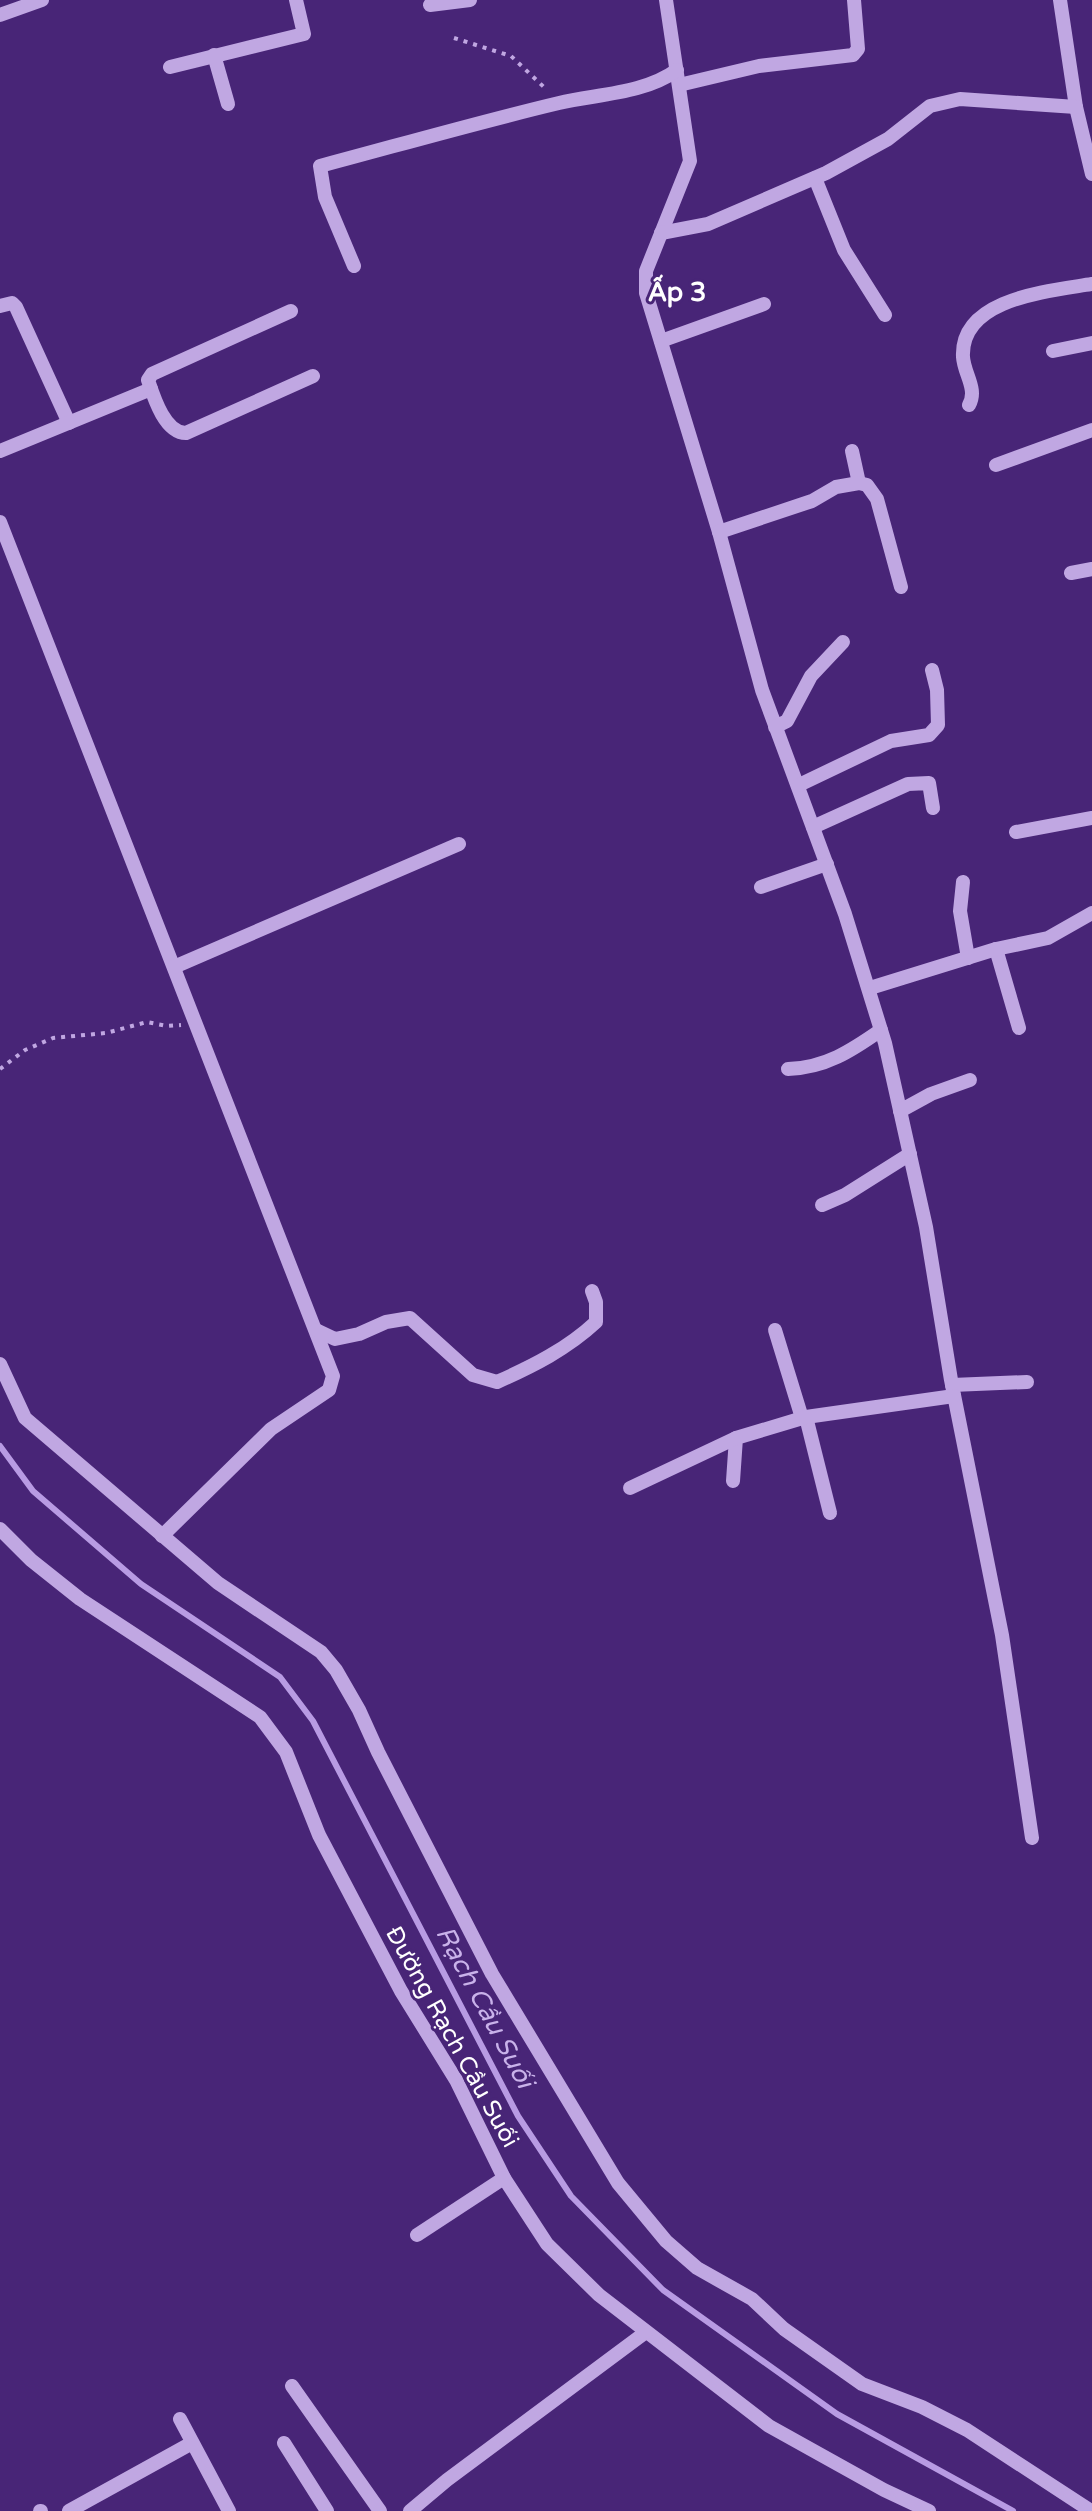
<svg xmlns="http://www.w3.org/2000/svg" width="1092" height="2511" font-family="'Varela Round',sans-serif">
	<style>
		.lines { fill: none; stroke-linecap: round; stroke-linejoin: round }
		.stream { stroke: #b89be3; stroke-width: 6 }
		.path { stroke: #c0a7e2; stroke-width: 4; stroke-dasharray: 4 6; stroke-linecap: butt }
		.minor { stroke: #c0a7e2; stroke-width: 14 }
		.labels { text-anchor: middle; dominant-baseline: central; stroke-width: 6; stroke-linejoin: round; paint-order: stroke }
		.street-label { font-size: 24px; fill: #fff; stroke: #482577 }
		.neighbourhood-label { font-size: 26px; font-weight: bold; fill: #fff; stroke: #482577 }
		.water-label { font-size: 26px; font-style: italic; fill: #c9b2ea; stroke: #482577 }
	</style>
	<rect width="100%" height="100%" fill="#482577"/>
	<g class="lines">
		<polyline class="stream" points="0,1446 33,1491 141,1584 280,1677 313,1721 518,2116 571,2196 663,2290 837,2414 1013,2511"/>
		<g class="path">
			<polyline points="454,38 511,56 546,89"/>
			<polyline points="0,1069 25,1050 53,1038 106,1033 147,1022 167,1026 181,1025"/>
		</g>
		<g class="minor">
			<polyline points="666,0 690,161 646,271 646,293 719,532 762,690 845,914 885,1043 926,1227 951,1380 1002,1635 1032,1838"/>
			<polyline points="1060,0 1076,107 1092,174"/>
			<polyline points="430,5 470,0"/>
			<polyline points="0,15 42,0"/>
			<polyline points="214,55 228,104"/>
			<polyline points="170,67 304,34 296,0"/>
			<polyline points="679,85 759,66 853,55 858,49 854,0"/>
			<polyline points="815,178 844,250 885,315"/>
			<polyline points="661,233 708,224 826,173 888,139 930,106 960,99 1076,107"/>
			<path d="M354 266 325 197 320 166C399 145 479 122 559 103 597 94 644 94 677 70"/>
			<polyline points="0,306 12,303 16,307 69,423"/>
			<path d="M291 311 152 374 148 380C154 398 165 433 186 433L313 376"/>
			<polyline points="661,341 764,304"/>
			<polyline points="1053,351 1092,343"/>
			<path d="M969 405C978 389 964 374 963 357 960 298 1050 291 1092 284"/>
			<polyline points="0,451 151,389"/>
			<polyline points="852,451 859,483"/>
			<polyline points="996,465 1092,430"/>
			<polyline points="0,522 333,1376 329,1390 271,1429 162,1536"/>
			<polyline points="719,532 812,501 836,487 859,483 867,485 877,499 901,587"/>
			<polyline points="1071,573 1092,569"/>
			<polyline points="775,727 787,721 811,676 843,642"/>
			<polyline points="799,785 891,741 929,735 938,725 937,690 932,670"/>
			<polyline points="813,827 908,784 929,783 933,808"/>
			<polyline points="1016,832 1092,818"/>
			<polyline points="963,882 960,911 968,958"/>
			<polyline points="761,887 827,864"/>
			<polyline points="996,949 1019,1028"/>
			<polyline points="174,967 459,844"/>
			<polyline points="870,988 996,949 1048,938 1092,913"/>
			<path d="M788 1069C825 1068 851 1051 881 1030"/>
			<polyline points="900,1111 931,1094 970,1080"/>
			<polyline points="822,1205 845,1195 910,1154"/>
			<path d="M316 1330 335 1339 359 1334 386 1322 410 1318 473 1375 497 1382C533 1366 567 1349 596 1322V1302L592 1291"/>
			<polyline points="775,1330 802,1418"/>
			<polyline points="0,1364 25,1418 218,1583 321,1652 336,1670 359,1710 378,1752 492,1974 618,2183 666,2241 697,2268 752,2299 784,2329 862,2384 922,2407 967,2430 1091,2511"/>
			<polyline points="952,1385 1027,1382"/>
			<polyline points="806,1417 830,1513"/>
			<polyline points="733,1481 736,1438 806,1417 954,1396"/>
			<polyline points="630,1488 736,1438"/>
			<polyline points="0,1529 31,1560 80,1599 260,1717 286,1752 319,1835 401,1991 456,2080 504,2178 547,2244 599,2295 769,2426 884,2490 929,2511"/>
			<polyline points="417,2235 504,2178"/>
			<polyline points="292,2386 380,2511"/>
			<polyline points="180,2419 229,2511"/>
			<polyline points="284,2443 327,2511"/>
			<polyline points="40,2511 41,2511"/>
			<polyline points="69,2511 192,2443"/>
			<polyline points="410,2511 447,2480 646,2332"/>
		</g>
	</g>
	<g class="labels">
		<g class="street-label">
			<text transform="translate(452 2037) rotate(61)">Đường Rạch Cầu Suối</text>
		</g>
		<g class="neighbourhood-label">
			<text x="677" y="292">Ấp 3</text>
		</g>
		<g class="water-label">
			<text transform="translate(485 2007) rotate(62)">Rạch Cầu Suối</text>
		</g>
	</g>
</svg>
